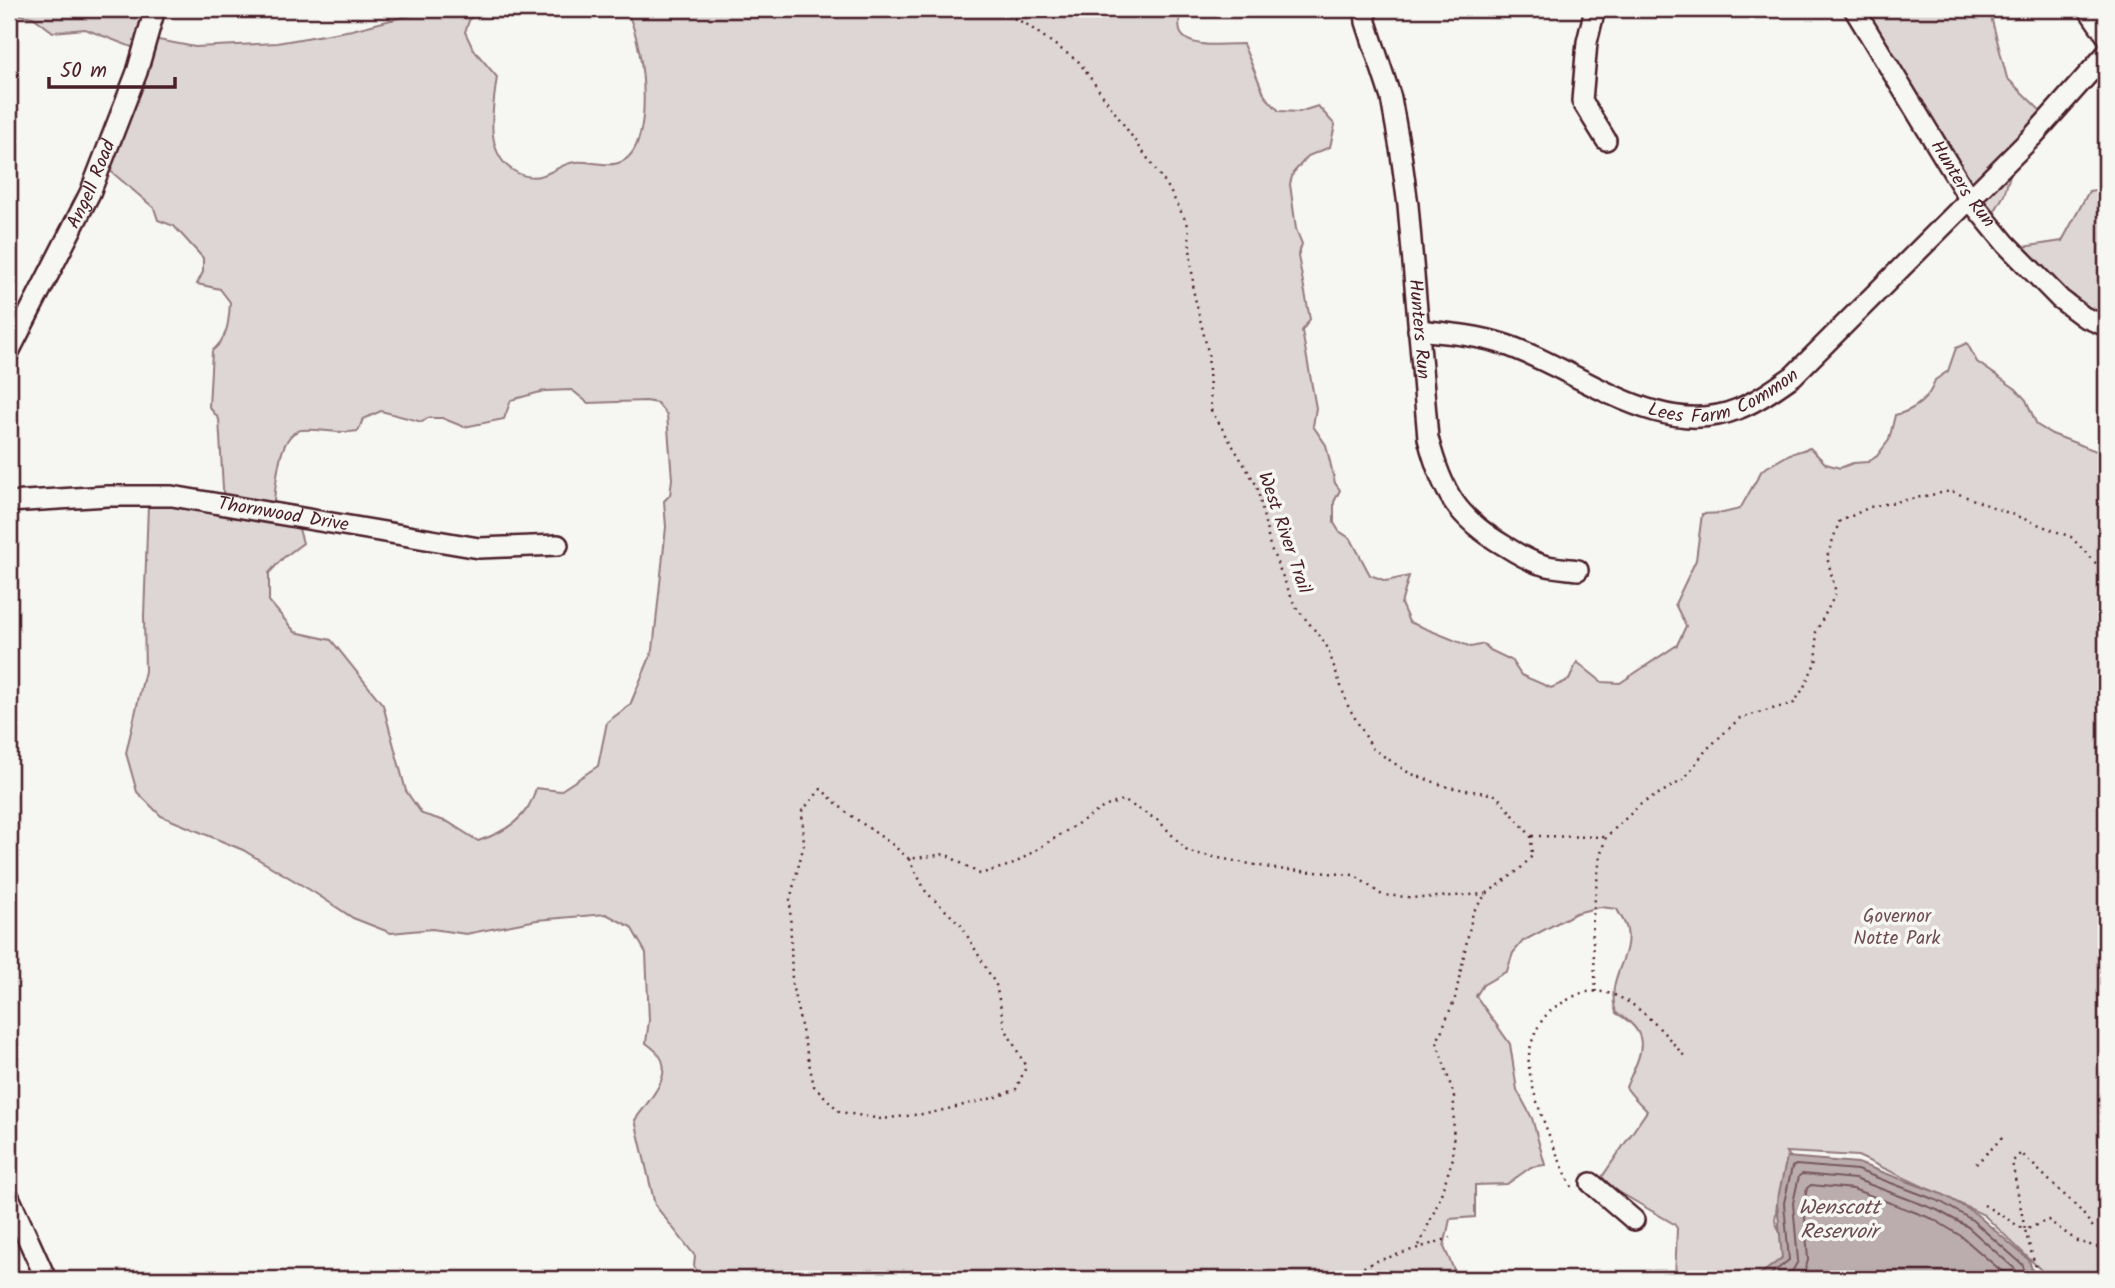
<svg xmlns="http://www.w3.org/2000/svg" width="2115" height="1288" font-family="Kalam,sans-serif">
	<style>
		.green { fill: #ddd6d5; stroke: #947a80; stroke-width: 2; fill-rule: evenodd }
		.water { fill: #bbadae; stroke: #8e747a; stroke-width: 2 }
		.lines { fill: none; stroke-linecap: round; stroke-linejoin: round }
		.shore { stroke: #77585f; stroke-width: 2 }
		.stream { stroke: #8e747a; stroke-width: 5 }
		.minor-casing { stroke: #4a1f2b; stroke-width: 24 }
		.path { stroke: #4a1f2b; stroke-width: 2.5; stroke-dasharray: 2 5; stroke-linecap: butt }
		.minor { stroke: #f6f6f2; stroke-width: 19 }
		.labels { text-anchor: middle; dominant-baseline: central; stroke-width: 7; stroke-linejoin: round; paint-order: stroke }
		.street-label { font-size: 19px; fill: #4a1f2b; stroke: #f6f6f2 }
		.park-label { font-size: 19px; fill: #6f4d56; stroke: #f6f6f2 }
		.water-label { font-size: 21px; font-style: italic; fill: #6c4a52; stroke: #f6f6f2 }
	</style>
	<rect width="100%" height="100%" fill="#f6f6f2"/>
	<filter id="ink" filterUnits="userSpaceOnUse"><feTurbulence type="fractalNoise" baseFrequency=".0143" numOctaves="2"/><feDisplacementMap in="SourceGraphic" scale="14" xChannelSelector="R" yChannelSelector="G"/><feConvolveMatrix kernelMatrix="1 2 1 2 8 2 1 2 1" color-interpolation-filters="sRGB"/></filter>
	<g filter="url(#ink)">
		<g class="green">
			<path d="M9 9H159L153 39 195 47 277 43 352 30 434 9H516L470 18 465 32 473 49 497 77C493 106 483 153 514 171 522 176 531 178 540 176 552 173 563 163 575 162 590 160 608 169 623 161 657 143 643 35 625 9H1181C1180 15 1178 25 1180 31 1186 50 1227 44 1243 44L1265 96 1279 111 1299 112 1318 106 1335 125 1330 147 1308 156 1293 173 1290 184 1296 229 1302 244 1298 256 1310 319 1302 331 1316 408 1313 426 1326 445 1335 483 1340 490 1334 502V523L1339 531 1351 539 1370 575 1386 581 1409 576 1401 604 1409 622 1471 647 1484 644 1490 650 1511 660 1521 675 1551 688 1569 680 1577 662 1602 682 1620 683 1677 645 1686 626 1675 604 1696 560 1702 514 1723 513 1740 509 1762 470 1790 454 1810 448 1826 464 1840 468 1853 463 1868 462 1877 456 1889 440 1895 415C1913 411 1930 399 1935 380L1948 371 1956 348 1967 343 1977 362 2016 389 2026 400 2037 425 2052 434 2096 451 2106 447V1279H2047L2044 1273 1984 1215 1858 1156 1786 1152 1796 1163 1788 1190 1777 1204 1775 1221 1783 1239 1782 1257 1775 1266 1758 1279H1675L1677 1228 1674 1224 1614 1189 1602 1177 1647 1111C1640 1103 1632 1097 1626 1087 1640 1055 1655 1034 1616 1013 1605 977 1632 960 1627 930 1626 923 1620 916 1617 909L1600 907 1576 913 1523 941 1513 953 1507 971 1483 985 1476 996 1510 1044 1517 1090 1532 1118 1545 1165 1531 1167 1507 1184 1475 1185V1217L1450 1219 1444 1247 1458 1279H701L694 1266 695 1256 655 1205 635 1120C646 1103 675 1076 659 1055 656 1050 650 1046 646 1043L649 1020 646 953 631 927 606 914 537 920 466 934 432 929 391 933 353 918 315 893 243 850 161 816 137 792 126 753 145 671 144 616 148 505 224 506 219 419 209 407 212 351C228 338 229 321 230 302L220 289 197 284 203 272V258L174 226 158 220 154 208 107 168 145 52 85 29 53 32 33 17 9 13ZM572 390 588 403 646 401 657 403 667 415 672 479 670 495 664 501 666 527 653 650 630 705 607 722 598 766 560 791 536 788C529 818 505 832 478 841L448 822 422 814 406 791 383 705 331 640 295 632 269 601V573L283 558 303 543 297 522 273 509C276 489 277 432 302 430 322 428 337 435 358 431L363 419 381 411 422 422 428 418H442L464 427 504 419 511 400 544 391Z"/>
			<path d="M1855 9H1989L2007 78 2046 116 2018 148 2004 195 1992 216 2010 249 2062 241 2089 191 2096 190 2106 180V325C2071 309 2032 283 2011 250 1998 230 1988 205 1972 187 1926 132 1892 70 1855 9Z"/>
		</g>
		<polygon class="water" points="1787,1157 1858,1163 1944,1195 1976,1214 2029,1260 2035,1279 1754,1279 1782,1258 1777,1202"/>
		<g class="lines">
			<g class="shore">
				<polyline points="1765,1279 1789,1260 1784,1203 1792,1167 1796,1165 1857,1170 1941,1202 1972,1220 2022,1264 2028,1279"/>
				<polyline points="1780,1279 1793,1270 1798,1261 1793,1203 1799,1176 1802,1174 1855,1179 1937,1210 1968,1227 2015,1269 2019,1279"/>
				<polyline points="1798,1279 1805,1271 1808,1260 1804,1204 1807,1188 1811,1185 1853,1189 1933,1219 1961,1236 2006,1275 2008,1279"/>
			</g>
			<polyline class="stream" points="2089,1279 2101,1279"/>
			<g class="minor-casing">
				<g id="minor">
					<path id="s1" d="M1365 9 1366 22 1391 98 1401 154 1408 205 1428 438C1442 492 1457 518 1505 546 1516 553 1528 560 1540 564 1551 568 1565 568 1578 570"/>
					<polyline points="1595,9 1587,42 1582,101 1606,140"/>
					<path id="s2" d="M1854 9 1970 200 2006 244 2060 299 2084 317 2106 326"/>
					<polyline points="2088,9 2106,35"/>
					<path id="s3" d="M1418 330C1446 333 1476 335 1503 344 1576 367 1658 442 1738 409 1758 401 1776 388 1793 376L2034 135 2106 54"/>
					<path id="s4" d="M9 352 90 193 137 72 155 9"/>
					<path id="s5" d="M9 502 108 496H172L479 548 558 545"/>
					<polyline points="1591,1183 1634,1220"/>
					<polyline points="9,1197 46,1279"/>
				</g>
			</g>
			<g class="path">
				<polyline points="995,9 1026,24 1079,62 1168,187 1188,225 1194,294 1208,352 1211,410 1257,486 1270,546 1295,606 1326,644 1348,706 1373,749 1409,773 1448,787 1496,795 1531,836 1532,856 1519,870 1486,894 1473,912 1455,998 1437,1042 1454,1096 1453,1158 1438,1203 1418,1248"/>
				<polyline points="1532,836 1606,837"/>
				<polyline points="909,859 926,892 961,925 996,985 1005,1028 1026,1067 1016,1089 997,1097 931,1113 881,1119 840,1112 814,1086 792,984 790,900 804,844 802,811 821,789 846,812 893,845 909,859 945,854 980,874 1014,864 1104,807 1123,800 1159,821 1188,852 1276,869 1354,875 1382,895 1420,898 1486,894"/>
				<polyline points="1596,992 1592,924 1600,856 1606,837 1641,804 1683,780 1706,750 1740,718 1794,703 1803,689 1817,659 1816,632 1836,593 1827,557 1839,522 1870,507 1951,491 2071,537 2106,574"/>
				<polyline points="1976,1164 2003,1137"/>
				<path d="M1572 1187C1558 1159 1525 1084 1529 1055 1532 1034 1543 1012 1562 1003 1568 1000 1575 995 1582 993 1625 982 1661 1030 1686 1058"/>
				<polyline points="1984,1205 2025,1230 2039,1279"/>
				<polyline points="2106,1224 2102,1222 2092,1226 2081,1211 2021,1153 2012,1162 2025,1230 2048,1220 2077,1241 2106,1250"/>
				<polyline points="1338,1279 1377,1261 1450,1238"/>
			</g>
			<use href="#minor" class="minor"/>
		</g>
	</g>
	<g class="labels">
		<g class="street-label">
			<text stroke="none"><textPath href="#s2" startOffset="206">Hunters Run</textPath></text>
			<text stroke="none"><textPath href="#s4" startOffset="187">Angell Road</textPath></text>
			<text stroke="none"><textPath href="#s1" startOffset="326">Hunters Run</textPath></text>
			<text stroke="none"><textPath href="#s3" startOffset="326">Lees Farm Common</textPath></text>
			<text stroke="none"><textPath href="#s5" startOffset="276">Thornwood Drive</textPath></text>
			<text transform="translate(1284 533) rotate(71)">West River Trail</text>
		</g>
		<g class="park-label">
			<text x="1897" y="917">Governor<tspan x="1897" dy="22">Notte Park</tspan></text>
		</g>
		<g class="water-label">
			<text x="1839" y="1208">Wenscott<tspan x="1839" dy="24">Reservoir</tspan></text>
		</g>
	</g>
	<rect width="2115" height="1288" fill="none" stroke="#f6f6f2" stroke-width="35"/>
	<rect x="18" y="18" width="2080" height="1253" fill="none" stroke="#4a1f2b" stroke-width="2.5" filter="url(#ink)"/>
	<path d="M49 77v10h126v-10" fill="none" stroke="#4a1f2b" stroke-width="3.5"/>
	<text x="60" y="77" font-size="21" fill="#4a1f2b" stroke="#f6f6f2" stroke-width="5" paint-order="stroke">50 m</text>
</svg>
